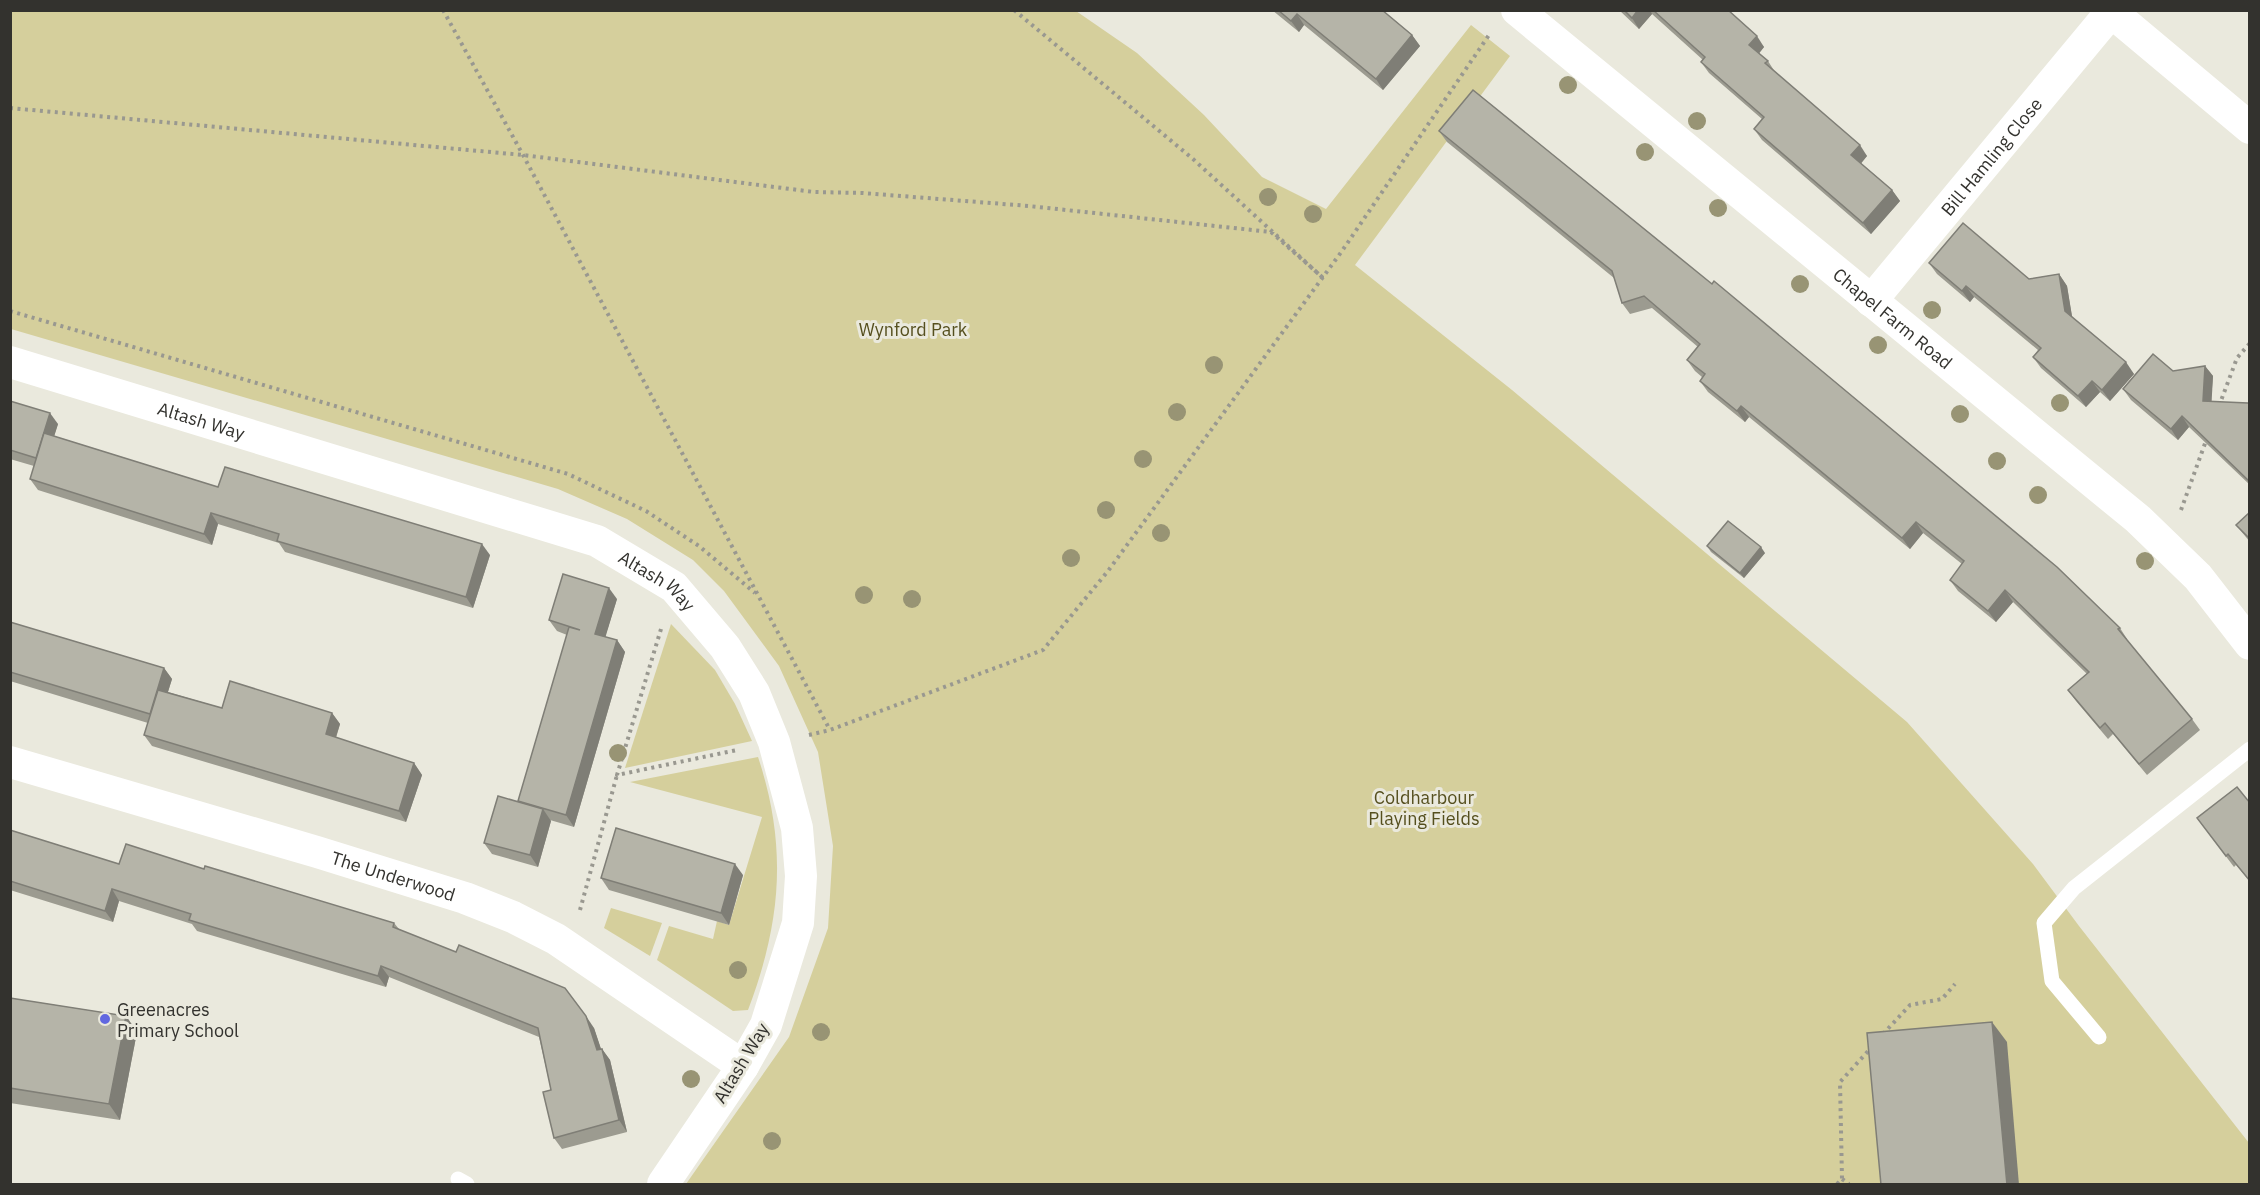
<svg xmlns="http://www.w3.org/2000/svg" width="2260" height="1195" font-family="'IBM Plex Sans',sans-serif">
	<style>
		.green { fill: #d5cf9c }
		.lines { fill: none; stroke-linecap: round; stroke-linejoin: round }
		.path { stroke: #999890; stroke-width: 4; stroke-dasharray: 3 4.5; stroke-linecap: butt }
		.service { stroke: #fff; stroke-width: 15 }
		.minor { stroke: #fff; stroke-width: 32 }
		.tree { fill: #989474 }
		.wall { fill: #9c9b90 }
		.shaded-wall { fill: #7f7e76 }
		.building { fill: #b5b4a8; stroke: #7f7e76; stroke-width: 1.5 }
		.poi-dot { fill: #6268e0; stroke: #eae9dd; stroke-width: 2 }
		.labels { text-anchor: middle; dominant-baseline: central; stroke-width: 6; stroke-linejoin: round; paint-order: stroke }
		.street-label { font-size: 18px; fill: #33322e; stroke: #eae9dd }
		.park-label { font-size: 18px; fill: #554f1e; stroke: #eae9dd }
		.poi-label { font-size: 18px; fill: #33322e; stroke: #eae9dd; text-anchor: start }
	</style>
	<rect width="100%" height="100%" fill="#eae9dd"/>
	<g class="green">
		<polygon points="10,11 1076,11 1137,53 1204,115 1262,177 1326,209 1471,25 1510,56 1355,265 1512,390 1907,722 2033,864 2079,926 2249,1143 2249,1184 686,1184 789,1037 828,928 833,846 818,752 779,666 724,591 693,560 627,519 558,489 11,329"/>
		<polygon points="671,624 715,670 735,704 752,741 625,768"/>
		<path d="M758 757C788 847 781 923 748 1010L733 1011 657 960 669 926 713 939 717 921 729 925 762 817 630 782Z"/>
		<polygon points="611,908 662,923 650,956 604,928"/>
	</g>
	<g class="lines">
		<g class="path">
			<polyline points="443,10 523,155 830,730"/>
			<polyline points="10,108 523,155 814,192 863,193 1029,206 1271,232 1322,277 1193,159 1014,10"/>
			<polyline points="10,311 568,474 646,511 699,546 755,593"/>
			<polyline points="2219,406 2237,358 2250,343"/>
			<polyline points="2181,510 2207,438"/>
			<polyline points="661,629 617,775 737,750"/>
			<polyline points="809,735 830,730 1043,650 1108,571 1342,251 1489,35"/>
			<polyline points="580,910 617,775"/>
			<polyline points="1883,1034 1910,1005 1942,999 1955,984"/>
			<polyline points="1842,1179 1849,1184"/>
			<polyline points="1837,1184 1842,1179 1840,1082 1870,1049"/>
		</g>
		<g class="service">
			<polyline points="2099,1037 2052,981 2044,923 2074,888 2250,749"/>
			<polyline points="458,1179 467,1184"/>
		</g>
		<g class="minor">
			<path id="s1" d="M1517 10 2138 519 2198 577 2250 644"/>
			<polyline points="2109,10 2250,128"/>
			<path id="s2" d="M1871 301 2111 12"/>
			<path id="s3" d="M10 362 597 541 674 587 725 647 754 693 774 742 797 828 801 876 798 923 766 1025 743 1066 663 1184"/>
			<path id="s4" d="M10 762 317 852 465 898 513 917 556 939 743 1066"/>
		</g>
	</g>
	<g class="tree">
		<circle cx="1568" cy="85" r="9"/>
		<circle cx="1697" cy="121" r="9"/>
		<circle cx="1645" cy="152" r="9"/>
		<circle cx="1268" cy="197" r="9"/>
		<circle cx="1718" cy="208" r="9"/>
		<circle cx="1313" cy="214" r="9"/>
		<circle cx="1800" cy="284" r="9"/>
		<circle cx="1932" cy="310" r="9"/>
		<circle cx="1878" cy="345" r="9"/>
		<circle cx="1214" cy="365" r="9"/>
		<circle cx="2060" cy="403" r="9"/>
		<circle cx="1177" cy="412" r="9"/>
		<circle cx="1960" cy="414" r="9"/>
		<circle cx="1143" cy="459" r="9"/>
		<circle cx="1997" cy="461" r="9"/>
		<circle cx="2038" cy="495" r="9"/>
		<circle cx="1106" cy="510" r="9"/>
		<circle cx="1161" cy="533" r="9"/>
		<circle cx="1071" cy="558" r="9"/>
		<circle cx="2145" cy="561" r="9"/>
		<circle cx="864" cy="595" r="9"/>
		<circle cx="912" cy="599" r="9"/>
		<circle cx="618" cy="753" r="9"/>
		<circle cx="738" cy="970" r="9"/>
		<circle cx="821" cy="1032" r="9"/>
		<circle cx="691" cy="1079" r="9"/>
		<circle cx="772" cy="1141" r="9"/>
	</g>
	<g class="wall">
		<polygon points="1272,10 1382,10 1412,35 1420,46 1383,90 1304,25 1299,32"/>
		<polygon points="1619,10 1728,10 1764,47 1759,53 1768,61 1775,72 1867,156 1861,163 1892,190 1900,201 1871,234 1762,140 1754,129 1762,119 1709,73 1701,62 1703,60 1652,14 1639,29"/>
		<polygon points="1439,131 2120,628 2127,639 2127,640 2192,719 2200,730 2147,775 2113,734 2108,739 2076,701 2068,690 2087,674 2013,602 1996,622 1958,591 1950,580 1962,564 1923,533 1910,549 1749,417 1745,422 1708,392 1700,381 1702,377 1695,371 1687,360 1698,347 1652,308 1630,314 1622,303 1614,278 1447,142"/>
		<polygon points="1929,263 2029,279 2059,274 2067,286 2072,317 2134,374 2110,401 2100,392 2086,407 2041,368 2033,357 2038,350 1974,297 1970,302 1937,274"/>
		<polygon points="2205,366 2213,376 2211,401 2250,404 2250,485 2189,427 2178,440 2131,400 2123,389 2173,371"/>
		<polygon points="10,401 58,424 54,436 218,487 490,555 473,608 285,552 279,543 218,524 212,545 38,490 30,479 34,466 10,459"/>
		<polygon points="2250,512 2250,542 2236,525"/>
		<polygon points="1707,546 1765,553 1744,578 1711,552"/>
		<polygon points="617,599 605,637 617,640 625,652 574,827 550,820 551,821 538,867 492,854 484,843 519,802 518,801 567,635 557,631 549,620"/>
		<polygon points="10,622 164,668 172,679 168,692 222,708 332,713 340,724 336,738 414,763 422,775 406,822 152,746 144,735 148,723 10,681"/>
		<polygon points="2250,803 2250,882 2236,865 2234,867 2197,818"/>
		<polygon points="10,830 119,864 204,869 394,923 399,929 594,1028 601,1049 602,1049 610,1060 627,1132 562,1149 554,1138 551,1090 539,1037 389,977 386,987 197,931 192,924 119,901 113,922 10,890"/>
		<polygon points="743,875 729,925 609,890 601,878"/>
		<polygon points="10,998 126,1016 137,1032 120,1120 10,1103"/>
	</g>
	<g class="shaded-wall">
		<polygon points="1638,10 1650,10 1652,14 1639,29 1632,18"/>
		<polygon points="1297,14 1304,25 1299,32 1291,21"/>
		<polygon points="1412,35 1420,46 1383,90 1376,79"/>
		<polygon points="1757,36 1764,47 1757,56 1749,45"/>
		<polygon points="1860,145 1867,156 1859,166 1851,155"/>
		<polygon points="1892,190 1900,201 1871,234 1863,223"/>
		<polygon points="2059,274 2067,286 2073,322 2065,311"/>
		<polygon points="1966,286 1974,297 1970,302 1962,291"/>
		<polygon points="2126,362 2134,374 2110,401 2102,390"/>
		<polygon points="2205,366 2213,376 2211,412 2203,401"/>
		<polygon points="2092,381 2100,392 2086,407 2078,396"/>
		<polygon points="1741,406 1749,417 1745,422 1737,411"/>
		<polygon points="50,413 58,424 44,469 36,458"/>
		<polygon points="2182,416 2189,427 2178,440 2171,429"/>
		<polygon points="211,513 218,524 212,545 204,534"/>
		<polygon points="1916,522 1923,533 1910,549 1902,538"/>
		<polygon points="482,544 490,555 473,608 466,597"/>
		<polygon points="1761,547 1765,553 1744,578 1740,573"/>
		<polygon points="609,588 617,599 603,645 595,634"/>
		<polygon points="2005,590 2013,602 1996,622 1988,611"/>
		<polygon points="617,640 625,652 574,827 566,815"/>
		<polygon points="164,668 172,679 157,726 150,714"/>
		<polygon points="332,713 340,724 333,746 326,734"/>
		<polygon points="414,763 422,775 406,822 399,811"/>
		<polygon points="543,809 551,821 538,867 530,855"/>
		<polygon points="735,864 743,875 729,925 721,913"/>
		<polygon points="112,889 119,901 113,922 105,911"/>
		<polygon points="381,966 389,977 386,987 378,976"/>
		<polygon points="126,1016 137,1032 120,1120 109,1104"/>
		<polygon points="586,1016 594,1028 605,1061 597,1050"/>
		<polygon points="1992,1022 2007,1042 2019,1185 2007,1185"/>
		<polygon points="602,1049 610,1060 627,1132 619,1120"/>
	</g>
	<g class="building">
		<polygon points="1278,10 1382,10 1412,35 1376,79 1297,14 1291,21"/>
		<polygon points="1624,10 1638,10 1632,18"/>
		<polygon points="1653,10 1728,10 1757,36 1749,45 1768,61 1765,63 1860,145 1851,155 1892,190 1863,223 1754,129 1764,117 1701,62 1705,57"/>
		<polygon points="1473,90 1712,284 1714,281 2057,567 2120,628 2118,629 2192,719 2139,764 2105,723 2100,728 2068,690 2089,672 2005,590 1988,611 1950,580 1964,561 1916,522 1902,538 1741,406 1737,411 1700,381 1705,374 1687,360 1700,344 1644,296 1622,303 1612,271 1439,131"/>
		<polygon points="1963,223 2029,279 2059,274 2065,311 2126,362 2102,390 2092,381 2078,396 2033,357 2041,348 1966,286 1962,291 1929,263"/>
		<polygon points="2153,354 2173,371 2205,366 2203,401 2248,403 2250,404 2250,482 2182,416 2171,429 2123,389"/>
		<polygon points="10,401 50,413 36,458 10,450"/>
		<polygon points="44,433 218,487 225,467 482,544 466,597 277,541 279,534 211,513 204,534 30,479"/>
		<polygon points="2250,512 2250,539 2236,525"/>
		<polygon points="1728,521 1761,547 1740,573 1707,546"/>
		<polygon points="563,574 609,588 595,634 617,640 566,815 518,801 569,627 580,630 549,620"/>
		<polygon points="10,622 164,668 150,714 10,672"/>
		<polygon points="230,681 332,713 326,734 414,763 399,811 144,735 158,690 222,708"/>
		<polygon points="2237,787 2250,803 2250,881 2228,854 2226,856 2197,818"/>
		<polygon points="498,796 543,809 530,855 484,843"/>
		<polygon points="616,828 735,864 721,913 601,878"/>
		<polygon points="10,830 119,864 126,844 204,869 205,866 394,923 393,927 456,952 459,945 565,988 586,1016 597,1050 602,1049 619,1120 554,1138 543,1092 551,1090 538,1028 381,966 378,976 189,920 191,914 112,889 105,911 10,881"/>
		<polygon points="10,998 126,1016 109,1104 10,1088"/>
		<polygon points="1992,1022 2007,1185 1881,1185 1867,1033"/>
	</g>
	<circle class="poi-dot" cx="105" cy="1019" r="6"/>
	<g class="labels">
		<g class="street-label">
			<text stroke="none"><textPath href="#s2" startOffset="188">Bill Hamling Close</textPath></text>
			<text stroke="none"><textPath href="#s1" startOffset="486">Chapel Farm Road</textPath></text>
			<text stroke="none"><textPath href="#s3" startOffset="200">Altash Way</textPath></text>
			<text stroke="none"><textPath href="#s3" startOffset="686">Altash Way</textPath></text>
			<text stroke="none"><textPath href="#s4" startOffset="400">The Underwood</textPath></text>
			<text transform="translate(741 1063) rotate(-59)">Altash Way</text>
		</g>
		<g class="park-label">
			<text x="913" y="329">Wynford Park</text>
			<text x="1424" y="797">Coldharbour<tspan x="1424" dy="21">Playing Fields</tspan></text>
		</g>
		<g class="poi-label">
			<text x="117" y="1009">Greenacres<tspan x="117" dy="21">Primary School</tspan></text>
		</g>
	</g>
	<rect width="2260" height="1195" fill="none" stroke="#33322e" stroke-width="24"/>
</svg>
